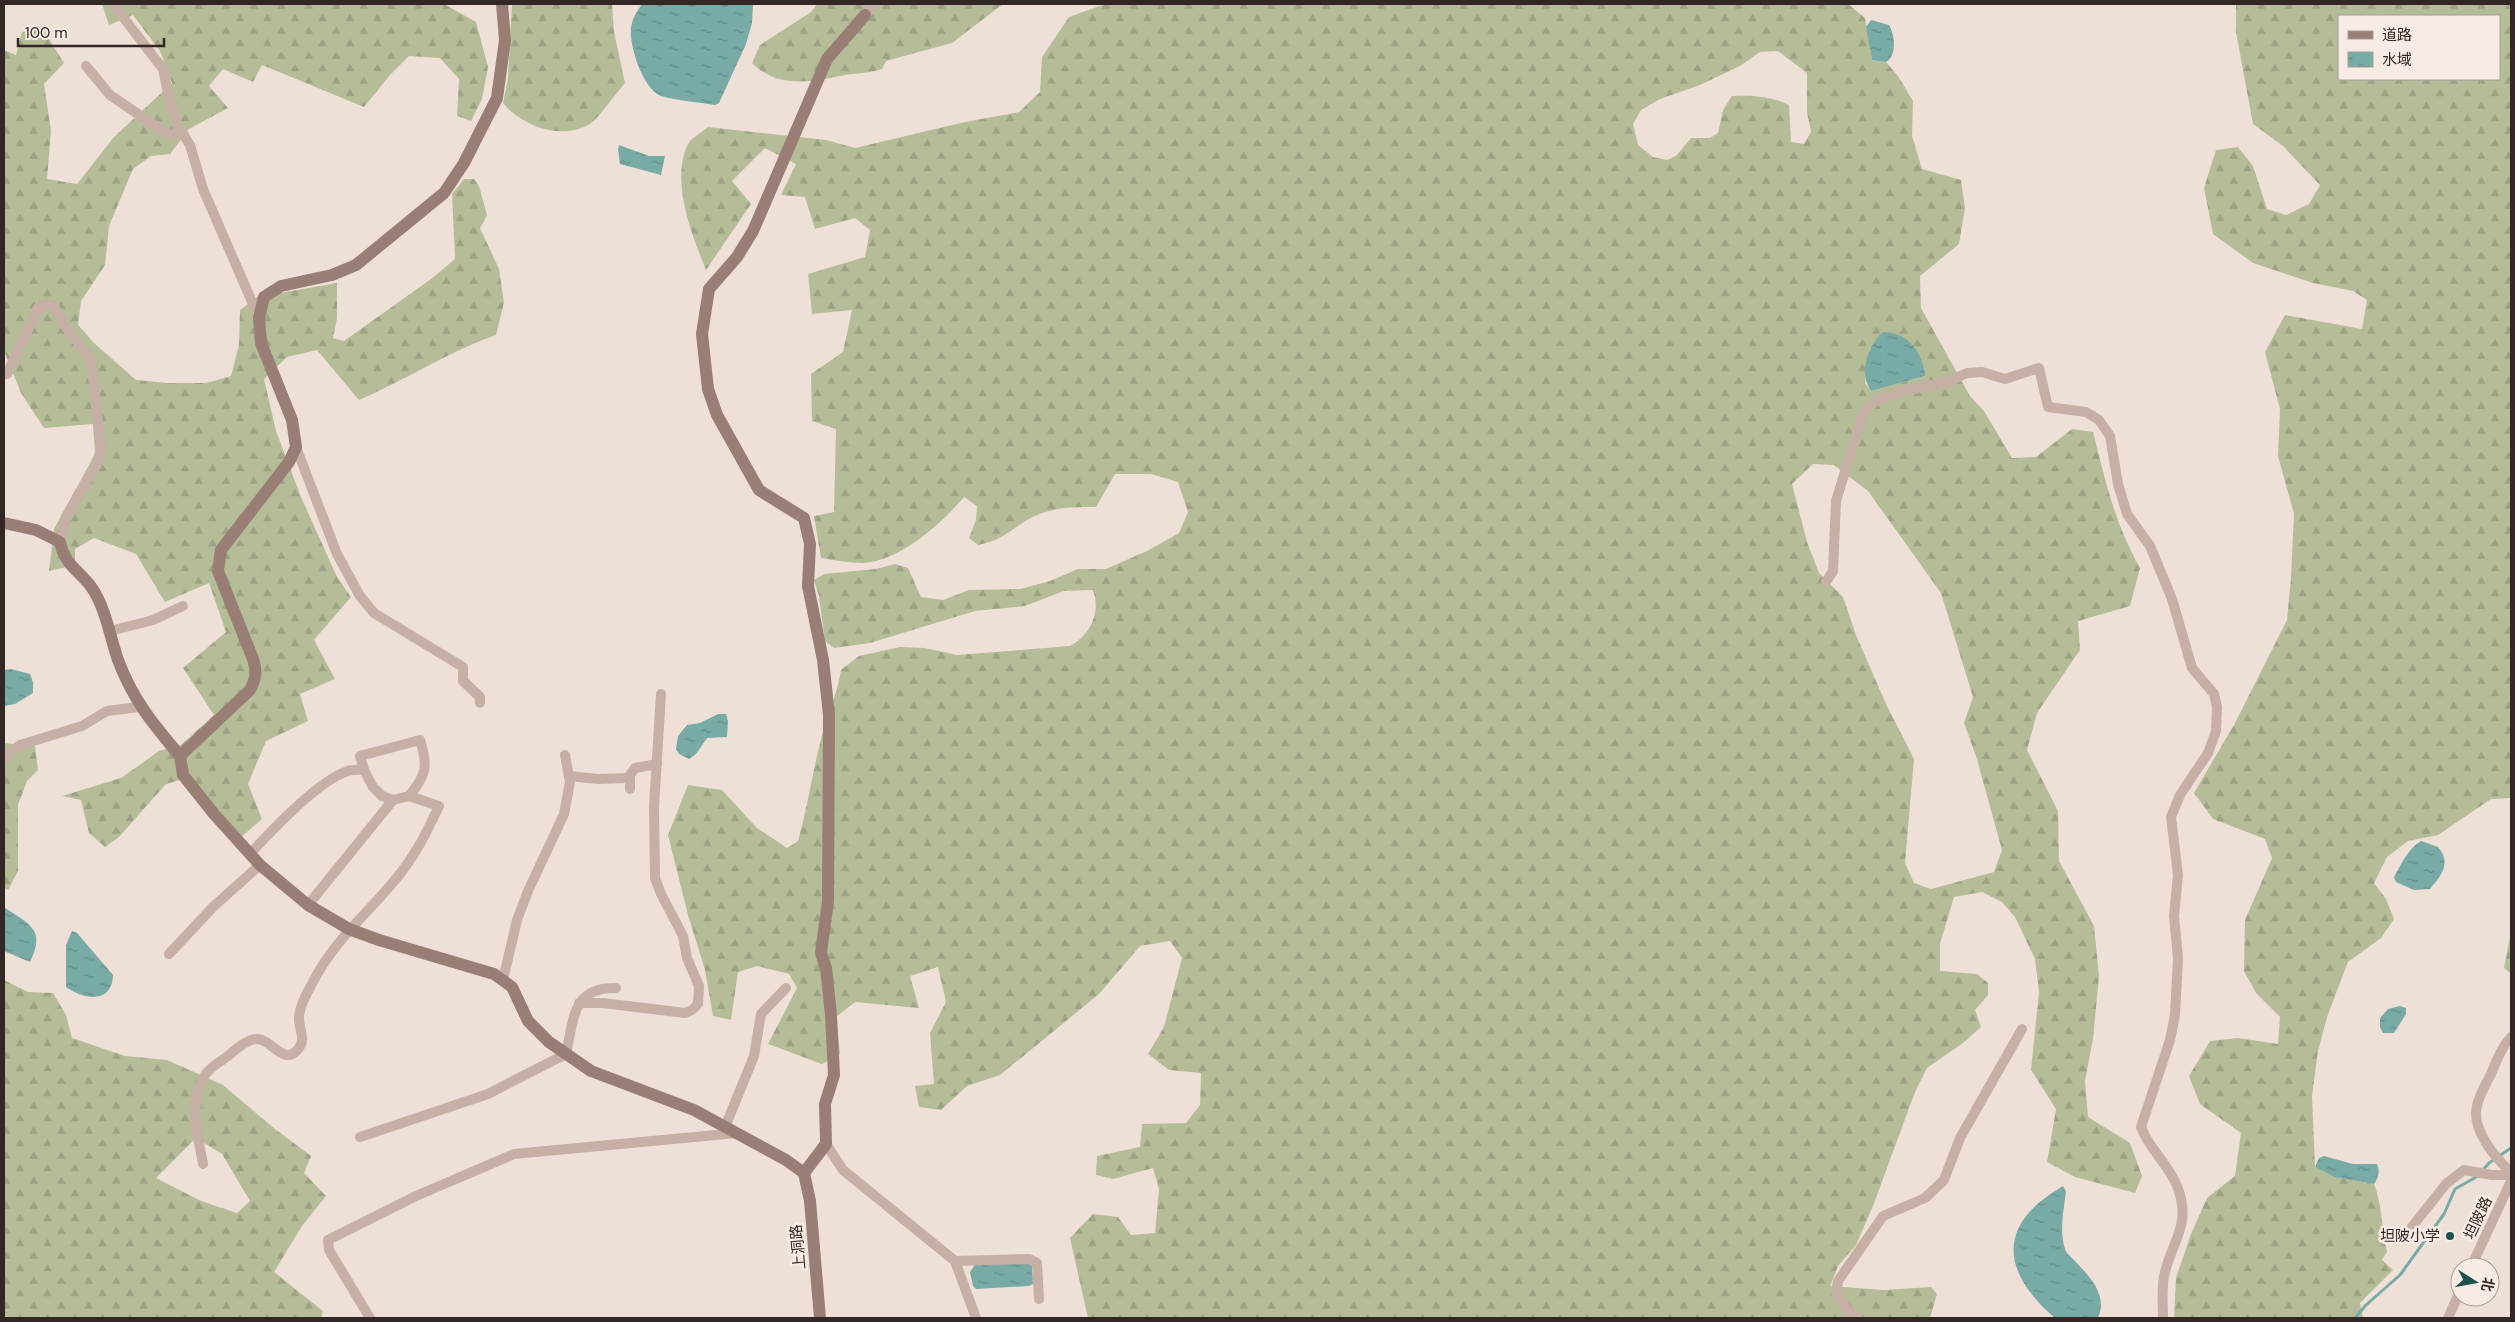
<svg xmlns="http://www.w3.org/2000/svg" width="2515" height="1322" font-family="'DM Sans','Noto Sans SC',sans-serif">
	<style>
		.forest { fill: url(#forest-firs); fill-rule: evenodd }
		.water { fill: url(#water-ripples) }
		.lines { fill: none; stroke-linecap: round; stroke-linejoin: round }
		.stream { stroke: #78aaa6; stroke-width: 3 }
		.street { stroke: #c6afa4; stroke-width: 10 }
		.secondary { stroke: #997e76; stroke-width: 12 }
		.poi-dot { fill: #1d514d; stroke: #f7ebe3; stroke-width: 2 }
		.labels { text-anchor: middle; dominant-baseline: central; stroke-width: 5; stroke-linejoin: round; paint-order: stroke }
		.street-label { font-size: 15px; fill: #322725; stroke: #f7ebe3 }
		.poi-label { font-size: 15px; fill: #322725; stroke: #f7ebe3; text-anchor: end }
	</style>
	<defs>
		<pattern id="forest-firs" width="22" height="20" patternUnits="userSpaceOnUse" patternTransform="scale(1.25)"><rect width="22" height="20" fill="#b5bd98"/><path d="M5 1l3.5 6h-7zM16 11l3.5 6h-7z" fill="#9ca283"/></pattern>
		<pattern id="water-ripples" width="26" height="14" patternUnits="userSpaceOnUse" patternTransform="scale(1.25)"><rect width="26" height="14" fill="#78aaa6"/><path d="M2 4q2-2 4 0t4 0M15 11q2-2 4 0t4 0" fill="none" stroke="#638a87"/></pattern>
	</defs>
	<rect width="100%" height="100%" fill="#efe0d7"/>
	<g class="forest">
		<path d="M102 4H444L476 22 488 67 482 99 471 121 457 116 459 79 440 58 409 56 390 75 364 107 262 65 253 82 223 69 209 86 228 108 189 129 170 154 151 156 133 169 109 226 105 265 81 301 78 325 94 343 136 380 168 383H206L231 376 239 345 240 310 257 297 337 283V318L333 338 344 341 431 279 455 259 452 194 464 179H474L479 186 487 215 480 228 499 269 504 303 496 335C448 352 405 380 359 400L317 350 287 357 264 379 276 431 301 497 337 577 351 597 314 640 335 679 300 694 308 721 266 741 248 784 262 819 240 838 190 777 166 784 119 837 105 847 89 833 81 800 62 796 121 778 159 751 181 745 214 715 183 668 226 632 209 583 165 602 136 554 94 538 75 549V565L49 571 54 529 95 454 93 424 44 428 21 393 4 351V50L16 55 22 32 41 26 64 63 44 84 51 131 47 179 77 184 114 137 172 83 160 51 133 15 109 25Z"/>
		<path d="M512 4H612L614 32 625 83C617 92 598 119 590 124 562 141 522 126 503 103L508 78Z"/>
		<path d="M817 4H1003L952 43 886 61 882 69C867 74 854 73 840 76 809 83 776 87 752 63L760 45 811 12Z"/>
		<path d="M1105 4H1848L1865 18 1872 60 1886 62 1898 76 1913 101 1912 136 1922 169 1961 180 1965 208 1959 244 1920 276 1921 308 1970 396 1984 411 2012 458 2036 457 2072 429 2093 432C2106 483 2114 521 2140 568L2130 606 2078 621 2080 650 2037 713 2027 750 2058 811 2059 861 2094 926 2099 976 2093 1039 2085 1081 2088 1117 2130 1143 2142 1176 2135 1193 2075 1177 2047 1162 2056 1109 2031 1070 2039 992 2035 959 2015 917 2002 902 1982 892 1954 897 1940 944V971L1977 974 1988 983V995L1975 1010 1981 1027 1963 1043 1927 1068 1915 1092 1873 1206 1856 1245 1838 1266 1830 1286 1884 1290 1931 1287 1937 1294 1930 1318H1088L1070 1238 1093 1214 1118 1217 1131 1235 1155 1233 1159 1189 1153 1168 1113 1179 1096 1175 1097 1156 1140 1147 1142 1124 1186 1123 1200 1105 1201 1073 1169 1070 1148 1054 1164 1027 1182 958 1170 941 1140 946 1099 994 1000 1075 967 1086 941 1110 919 1107 915 1086 934 1084 930 1033 946 1002 938 967 910 976 919 1008 855 1002 836 1017 840 1054 822 1064 768 1044 797 988 789 974 757 966 738 972 731 1020 713 1016 705 970 688 915 668 835 688 785 722 790 757 828 787 848 798 841C807 809 812 776 820 743 826 718 837 696 841 670L859 656 900 647 925 648 957 655 1070 646C1091 635 1101 612 1093 590L1064 591 1025 606 975 611 870 643 834 648 825 641 819 596 814 580 824 574 876 569 895 564 908 568 921 597 943 600 969 590 1020 589 1050 581 1078 569H1106L1147 551 1179 533 1188 512 1178 482 1151 474H1115L1096 507C1070 507 1050 507 1027 520 1007 532 1003 540 978 545L969 538 976 520 977 506 964 497C941 524 900 561 863 563 849 563 834 560 821 558L814 516 834 512 836 429 812 421 811 374 843 352 852 310 812 314 808 274 865 257 870 230 855 218 815 229 805 197 781 195 796 164 765 148 732 181 751 204 706 270C692 235 670 182 688 144 692 138 702 132 708 127L826 140 855 148 965 122 1019 112 1040 92 1042 57 1069 17ZM1778 51 1807 73V112L1811 132 1804 144 1791 142 1789 105C1771 96 1752 95 1732 96L1723 110 1718 133 1710 138H1691L1676 156 1667 160 1653 157 1638 145 1633 124 1641 110 1660 99 1700 85 1740 66 1760 52ZM1870 348 1925 376 1871 391 1865 383ZM1813 464 1834 465 1868 491 1941 593 1973 697 1964 723 1976 756 2002 850 1994 872 1931 889 1914 883 1905 863 1914 759 1886 704 1856 635 1843 597 1819 573 1807 542 1792 484Z"/>
		<path d="M2236 4H2511V798L2491 799 2438 835 2408 841 2387 857 2374 883 2386 899 2394 919 2381 938 2348 962 2327 1017 2318 1051 2312 1096 2315 1167 2334 1177 2374 1184C2383 1206 2381 1229 2387 1252L2382 1260 2393 1270 2360 1303 2363 1318H2174L2176 1278 2191 1234 2207 1198 2235 1176 2241 1133 2200 1104 2189 1076 2210 1041 2238 1038 2278 1044 2280 1017 2256 993 2244 971 2245 920 2272 858 2265 839 2213 819 2194 793 2235 723 2287 620 2291 578 2294 514 2278 456 2280 409 2265 352 2285 315 2362 329 2367 300 2353 291 2313 283 2253 263 2213 234 2204 188 2216 150 2238 147 2253 166 2267 209 2286 215 2309 204 2320 185 2283 146 2253 124 2236 32ZM2339 16H2499V79H2339Z"/>
		<polygon points="4,743 35,746 38,770 27,781 18,805 18,871 8,890 4,888"/>
		<polygon points="2511,931 2511,974 2504,968"/>
		<path d="M4 980 28 992 53 993 66 1015 72 1038 125 1056 167 1060 223 1085 275 1129 311 1156 304 1173 326 1196 302 1226 274 1272 323 1311 321 1318H4ZM196 1138 222 1154 250 1201 237 1213 201 1201 156 1178Z"/>
	</g>
	<g class="water">
		<path d="M642 4H753L752 23 746 44 719 103 715 105C698 102 678 101 661 96 643 89 629 46 631 28 632 19 637 11 642 4Z"/>
		<path d="M1871 20 1889 25C1895 35 1897 56 1886 62L1872 60 1866 27Z"/>
		<polygon points="619,145 649,156 665,156 661,175 620,164 618,149"/>
		<path d="M1883 332C1908 332 1923 353 1925 376L1871 391C1858 373 1868 345 1883 332Z"/>
		<polygon points="11,669 30,674 33,682 33,693 15,704 4,706 4,670"/>
		<polygon points="718,714 726,714 728,721 727,737 707,738 696,754 689,759 679,754 676,749 678,736 687,725 700,723"/>
		<path d="M2421 841 2438 847C2452 863 2441 876 2430 889L2414 890 2396 882 2394 877C2402 863 2407 850 2421 841Z"/>
		<path d="M4 907C30 925 46 929 30 962L4 951Z"/>
		<path d="M72 931 77 933 113 975C112 1004 84 1000 66 987V945Z"/>
		<polygon points="2400,1006 2406,1008 2406,1014 2394,1033 2383,1033 2380,1027 2380,1018 2388,1009"/>
		<path d="M2324 1156 2353 1164H2377C2380 1172 2379 1176 2374 1184L2334 1177 2315 1167 2319 1158Z"/>
		<path d="M2063 1186 2066 1191C2064 1209 2059 1231 2065 1249 2066 1253 2072 1258 2075 1261 2090 1277 2108 1295 2098 1318H2055C2000 1271 1997 1224 2063 1186Z"/>
		<polygon points="1028,1263 1032,1265 1033,1284 1029,1286 976,1289 973,1286 970,1272 975,1265"/>
	</g>
	<g class="lines">
		<g class="stream">
			<polyline points="2482,1171 2489,1163 2511,1148"/>
			<polyline points="2355,1318 2366,1305 2400,1275 2444,1214 2455,1189 2478,1176"/>
		</g>
		<g class="street">
			<polyline points="113,4 163,69 169,98 179,128 190,145 203,189 259,318"/>
			<polyline points="865,15 876,4"/>
			<polyline points="86,66 110,95 163,131 171,135 184,135"/>
			<polyline points="7,374 38,308 47,304 54,306 65,326 91,360 101,449 97,464 66,517 60,542"/>
			<polyline points="296,447 337,554 360,596 374,613 463,667 463,681 480,697 480,703"/>
			<path d="M1826 582 1833 571 1836 501 1863 413 1874 402 1899 392 1947 382 1967 373 1982 372 2005 379 2039 368 2048 407 2086 412 2099 420 2110 436 2118 484 2127 514 2150 546 2172 599 2192 668 2214 694 2217 707 2216 731 2208 753 2180 795 2171 817 2178 875 2174 916 2178 958 2175 1015 2170 1040 2141 1127C2149 1149 2169 1165 2177 1186 2192 1224 2173 1239 2165 1272 2161 1286 2163 1303 2163 1318"/>
			<polyline points="110,631 153,620 183,606"/>
			<polyline points="4,758 20,745 82,726 107,711 139,707"/>
			<path d="M364 770 360 756 420 740C428 765 427 775 409 796"/>
			<polyline points="569,776 598,779 630,778"/>
			<polyline points="630,789 630,775 635,768 657,764"/>
			<polyline points="308,905 393,800"/>
			<polyline points="169,954 213,907 260,865"/>
			<polyline points="503,980 517,920 528,891 564,814 570,782 565,755"/>
			<polyline points="579,1003 603,1003 685,1013 692,1010 698,1004 699,986 687,958 683,936 661,894 655,878 654,807 661,694"/>
			<path d="M2511 1037C2501 1048 2497 1060 2491 1074 2486 1084 2479 1095 2477 1106 2471 1129 2495 1158 2511 1172"/>
			<polyline points="725,1127 754,1056 761,1014 786,988"/>
			<path d="M360 1137 488 1094 566 1054C574 1019 572 987 616 988"/>
			<polyline points="826,1144 843,1170 955,1261 976,1318"/>
			<path d="M203 1164C198 1136 188 1101 205 1075 209 1068 221 1061 228 1056 235 1050 247 1039 257 1039 272 1039 284 1068 299 1048 306 1038 299 1030 299 1019 299 1006 308 991 314 980 334 941 367 914 395 880 415 856 426 834 439 806L409 796 393 800 382 796 373 787 364 770C359 770 353 769 348 771 319 780 271 831 250 854"/>
			<polyline points="2411,1228 2446,1184 2464,1170 2492,1175 2511,1175"/>
			<polyline points="955,1261 1029,1259 1037,1263 1039,1299"/>
			<polyline points="2471,1267 2511,1181"/>
			<polyline points="370,1318 329,1250 328,1240 416,1196 514,1154 737,1133"/>
			<polyline points="1858,1318 1847,1309 1836,1292 1838,1281 1883,1216 1925,1198 1944,1180 1960,1138 2022,1029"/>
			<polyline points="2448,1318 2460,1291"/>
		</g>
		<g class="secondary">
			<path d="M502 4 505 40 497 98 464 163 444 193 356 265 332 275 281 286 264 297 259 318 261 343 292 420 296 447 289 462 221 550 218 571 253 659C257 671 256 679 250 690L180 756 183 775 214 814 260 865 308 905 349 929 379 940 494 974 512 987 528 1021 549 1042 591 1071 694 1110 786 1160 804 1173"/>
			<path d="M4 523 36 530 60 542C65 566 79 570 92 588 106 609 110 637 118 660 133 700 153 724 180 756"/>
			<polyline points="804,1173 826,1144 825,1104 834,1075 831,1015 826,968 821,953 828,901 829,715 823,660 808,586 810,544 804,518 759,490 717,415 708,389 702,334 709,289 737,257 753,231 827,59 865,15"/>
			<polyline points="804,1173 810,1201 820,1318"/>
		</g>
	</g>
	<circle class="poi-dot" cx="2450" cy="1236" r="5"/>
	<g class="labels">
		<g class="street-label">
			<text transform="translate(2478 1218) rotate(-65)">坦陂路</text>
			<text transform="translate(798 1247) rotate(-95)">上洞路</text>
		</g>
		<g class="poi-label">
			<text x="2440" y="1236">坦陂小学</text>
		</g>
	</g>
	<rect width="2515" height="1322" fill="none" stroke="#322725" stroke-width="10"/>
	<rect x="2338" y="15" width="162" height="65" fill="#f7ebe3" stroke="#a89d97"/>
	<rect x="2348" y="31" width="25" height="8" fill="#997e76" stroke="#a89d97"/>
	<text x="2382" y="40" font-size="15" fill="#322725">道路</text>
	<rect x="2348" y="52" width="25" height="15" fill="url(#water-ripples)" stroke="#a89d97"/>
	<text x="2382" y="65" font-size="15" fill="#322725">水域</text>
	<g transform="translate(2475 1282) rotate(101)"><circle r="24" fill="#f7ebe3" stroke="#a89d97"/>
	<path d="M0-4L9 19L0 12L-9 19Z" fill="#1d514d"/>
	<text y="-8" font-size="14" font-weight="bold" text-anchor="middle" fill="#322725">北</text>
	</g>
	<path d="M18 38v8h146v-8" fill="none" stroke="#322725" stroke-width="2.5"/>
	<text x="25" y="38" font-size="15" fill="#322725" stroke="#f7ebe3" stroke-width="4" paint-order="stroke">100 m</text>
</svg>
